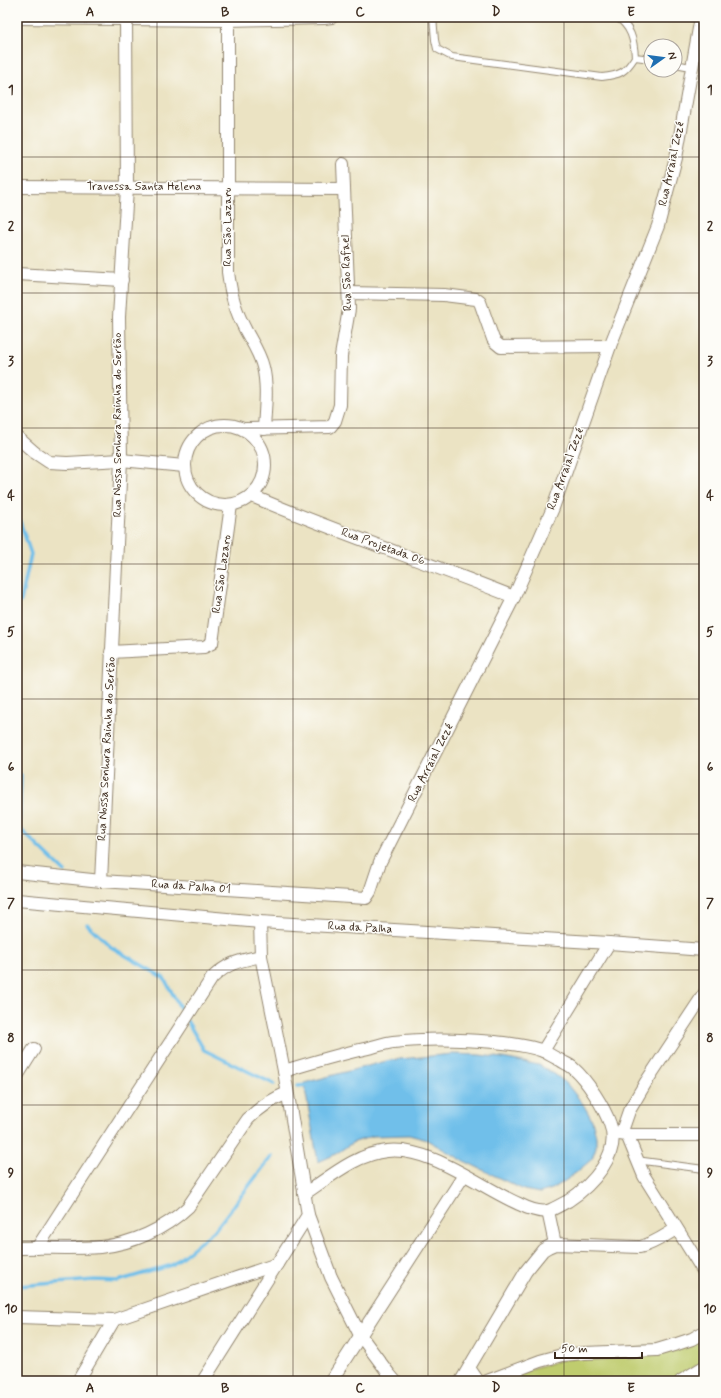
<svg xmlns="http://www.w3.org/2000/svg" width="721" height="1398" font-family="Mynerve,sans-serif">
	<style>
		.green { fill: #bfcc6e; stroke: #7d7b46 }
		.water { fill: #70bfea; stroke: #567484 }
		.lines { fill: none; stroke-linecap: round; stroke-linejoin: round }
		.stream { stroke: #70bfea; stroke-width: 3.5 }
		.service-casing { stroke: #938670; stroke-width: 8 }
		.minor-casing { stroke: #938670; stroke-width: 14 }
		.service { stroke: #fff; stroke-width: 6 }
		.minor { stroke: #fff; stroke-width: 12 }
		.grid { fill: none; stroke: #3b2a1e; stroke-width: 1; stroke-opacity: 0.55 }
		.labels { text-anchor: middle; dominant-baseline: central; stroke-width: 3; stroke-linejoin: round; paint-order: stroke }
		.street-label { font-size: 12px; fill: #3b2a1e; stroke: #fdfcf7 }
		.neatline { fill: none; stroke: #3b2a1e; stroke-width: 1.5 }
		.grid-label { font-size: 13px; text-anchor: middle; font-weight: bold; fill: #3b2a1e }
	</style>
	<rect width="100%" height="100%" fill="#fdfcf7"/>
	<filter id="ink" filterUnits="userSpaceOnUse"><feTurbulence type="fractalNoise" baseFrequency=".025" numOctaves="2"/><feDisplacementMap in="SourceGraphic" scale="8" xChannelSelector="R" yChannelSelector="G"/><feConvolveMatrix kernelMatrix="1 2 1 2 8 2 1 2 1" color-interpolation-filters="sRGB"/></filter>
	<filter id="wash" filterUnits="userSpaceOnUse"><feTurbulence type="fractalNoise" baseFrequency=".012" numOctaves="4" result="noise"/><feDisplacementMap in="SourceGraphic" scale="16" xChannelSelector="R" yChannelSelector="G"/><feGaussianBlur stdDeviation="0.9" result="paint"/><feColorMatrix in="noise" values="0 0 0 0 0 0 0 0 0 0 0 0 0 0 0 0 0 1.4 0 .05"/><feComposite in="paint" operator="in"/></filter>
	<g filter="url(#wash)">
		<rect width="100%" height="100%" fill="#ebe3c3"/>
		<polygon class="green" points="704,1338 704,1361 671,1381 501,1381 519,1372 566,1359"/>
		<polygon class="water" points="452,1054 480,1055 502,1058 539,1065 553,1073 566,1083 583,1104 592,1120 596,1136 596,1147 592,1159 577,1172 562,1183 552,1189 540,1193 524,1190 460,1159 427,1140 409,1135 373,1136 352,1143 334,1155 318,1162 304,1083 390,1060"/>
		<g class="lines">
			<g class="stream">
				<polyline points="17,513 31,554 21,601 17,604"/>
				<polyline points="17,773 21,775 19,828 65,872"/>
				<polyline points="87,924 111,947 164,978 184,1015"/>
				<polyline points="187,1021 204,1050 274,1084"/>
				<polyline points="298,1086 308,1085"/>
				<polyline points="17,1286 94,1280 118,1281 172,1265 214,1231 272,1156"/>
			</g>
		</g>
	</g>
	<g filter="url(#ink)">
		<g class="lines">
			<g class="service-casing">
				<g id="service">
					<path d="M433 17 435 40 437 49 452 57 602 77C620 75 625 73 635 57"/>
					<path d="M616 17C631 26 634 40 635 57L651 59"/>
					<polyline points="675,64 691,67"/>
					<polyline points="636,1160 704,1169"/>
				</g>
			</g>
			<g class="minor-casing">
				<g id="minor">
					<path d="M228 17V272C231 295 235 310 246 331 252 342 260 354 263 367 268 387 265 409 264 429"/>
					<polyline points="17,18 227,20 324,18 332,17"/>
					<polyline points="17,187 343,189"/>
					<polyline points="17,274 122,280"/>
					<polyline points="349,293 444,295 476,299 480,302 493,339 495,342 501,347 610,346"/>
					<circle cx="225" cy="465" r="40"/>
					<polyline points="246,429 330,427 335,421 340,405 341,356 349,309 343,164"/>
					<polyline points="17,437 34,452 49,462 67,463 121,460 184,466"/>
					<path d="M252 496C338 533 427 562 514 597"/>
					<polyline points="111,652 204,647 212,643 231,505"/>
					<polyline points="17,872 101,881 366,898 370,892 380,862 514,597 553,508 610,346 658,226 676,158 701,17"/>
					<polyline points="101,881 121,460 119,317 127,188 126,17"/>
					<polyline points="17,900 260,922 609,943 704,950"/>
					<polyline points="260,922 261,956 284,1071 308,1215 331,1277 360,1335 389,1374 395,1381"/>
					<polyline points="543,1051 609,943"/>
					<path d="M284 1071C310 1063 337 1055 364 1049 374 1047 384 1043 393 1042 427 1038 461 1039 495 1042 511 1044 528 1045 543 1051 549 1054 555 1058 560 1060 564 1063 570 1065 573 1068 587 1080 604 1107 610 1124 622 1154 591 1186 568 1201 562 1204 554 1209 548 1211 538 1213 527 1208 519 1204 480 1187 430 1146 387 1151 356 1154 330 1177 304 1194"/>
					<polyline points="17,1076 34,1049"/>
					<polyline points="619,1134 627,1135 704,1135"/>
					<polyline points="621,1134 629,1111 646,1082 704,994"/>
					<polyline points="627,1135 644,1176 704,1272"/>
					<polyline points="548,1211 555,1244"/>
					<path d="M17 1248C44 1247 73 1249 100 1247 132 1244 165 1229 188 1207L248 1119C260 1107 271 1100 287 1093"/>
					<path d="M37 1248 212 978C229 962 239 961 261 956"/>
					<polyline points="17,1317 114,1320 277,1264"/>
					<polyline points="469,1368 478,1381"/>
					<polyline points="78,1381 114,1320"/>
					<polyline points="203,1381 308,1215"/>
					<polyline points="331,1381 464,1175"/>
					<path d="M461 1381 526 1271 543 1250 548 1247 555 1244 640 1247C654 1244 664 1236 676 1229"/>
					<polyline points="487,1381 540,1361 562,1355 585,1353 657,1350 677,1344 692,1339 704,1332"/>
					<polyline points="681,1381 704,1367"/>
				</g>
			</g>
			<use href="#service" class="service"/>
			<use href="#minor" class="minor"/>
		</g>
	</g>
	<path class="grid" d="M157 17V1381M293 17V1381M428 17V1381M564 17V1381M17 157H704M17 293H704M17 428H704M17 564H704M17 699H704M17 834H704M17 970H704M17 1105H704M17 1241H704"/>
	<g class="labels">
		<g class="street-label">
			<text transform="translate(672 164) rotate(-78)">Rua Arraial Zezé</text>
			<text x="144" y="187">Travessa Santa Helena</text>
			<text transform="translate(228 227) rotate(-90)">Rua São Lazaro</text>
			<text transform="translate(347 273) rotate(-92)">Rua São Rafael</text>
			<text transform="translate(118 425) rotate(-90)">Rua Nossa Senhora Rainha do Sertão</text>
			<text transform="translate(566 469) rotate(-70)">Rua Arraial Zezé</text>
			<text transform="translate(383 547) rotate(20)">Rua Projetada 06</text>
			<text transform="translate(222 574) rotate(-82)">Rua São Lazaro</text>
			<text transform="translate(107 749) rotate(-87)">Rua Nossa Senhora Rainha do Sertão</text>
			<text transform="translate(431 763) rotate(-63)">Rua Arraial Zezé</text>
			<text transform="translate(191 887) rotate(4)">Rua da Palha 01</text>
			<text transform="translate(360 928) rotate(3)">Rua da Palha</text>
		</g>
	</g>
	<rect width="721" height="1398" fill="none" stroke="#fdfcf7" stroke-width="44"/>
	<g transform="translate(663 58) rotate(76)"><circle r="19" fill="#fdfcf7" stroke="#afa8a0"/>
	<path d="M0-3L7 15L0 10L-7 15Z" fill="#1f6fb2"/>
	<text y="-6" font-size="11" font-weight="bold" text-anchor="middle" fill="#3b2a1e">N</text>
	</g>
	<path d="M555 1352v6h87v-6" fill="none" stroke="#3b2a1e" stroke-width="2"/>
	<text x="561" y="1352" font-size="12" fill="#3b2a1e" stroke="#fdfcf7" stroke-width="3" paint-order="stroke">50 m</text>
	<rect x="22" y="22" width="677" height="1354" class="neatline"/>
	<g class="grid-label">
		<text x="90" y="16">A</text>
		<text x="225" y="16">B</text>
		<text x="360" y="16">C</text>
		<text x="496" y="16">D</text>
		<text x="631" y="16">E</text>
		<text x="11" y="94">1</text>
		<text x="710" y="94">1</text>
		<text x="11" y="230">2</text>
		<text x="710" y="230">2</text>
		<text x="11" y="365">3</text>
		<text x="710" y="365">3</text>
		<text x="11" y="500">4</text>
		<text x="710" y="500">4</text>
		<text x="11" y="636">5</text>
		<text x="710" y="636">5</text>
		<text x="11" y="771">6</text>
		<text x="710" y="771">6</text>
		<text x="11" y="907">7</text>
		<text x="710" y="907">7</text>
		<text x="11" y="1042">8</text>
		<text x="710" y="1042">8</text>
		<text x="11" y="1177">9</text>
		<text x="710" y="1177">9</text>
		<text x="11" y="1313">10</text>
		<text x="710" y="1313">10</text>
		<text x="90" y="1392">A</text>
		<text x="225" y="1392">B</text>
		<text x="360" y="1392">C</text>
		<text x="496" y="1392">D</text>
		<text x="631" y="1392">E</text>
	</g>
</svg>
